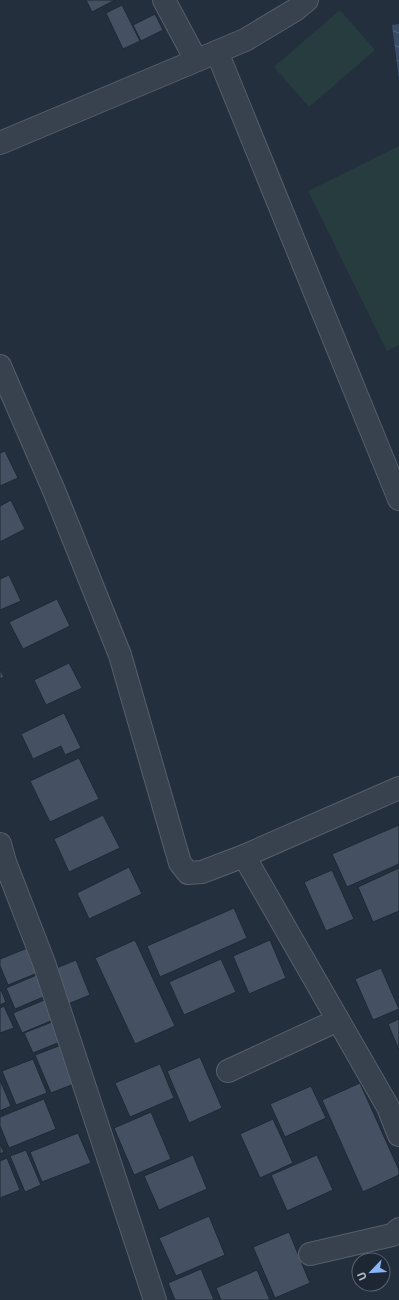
<svg xmlns="http://www.w3.org/2000/svg" width="399" height="1300" font-family="'Public Sans',sans-serif">
	<style>
		.park { fill: #263c3f }
		.water { fill: url(#water-ripples) }
		.building { fill: #455162; stroke: #1f2835 }
		.lines { fill: none; stroke-linecap: round; stroke-linejoin: round }
		.street-casing { stroke: #565f6c; stroke-width: 24 }
		.street { stroke: #38414e; stroke-width: 22 }
	</style>
	<defs>
		<pattern id="water-ripples" width="26" height="14" patternUnits="userSpaceOnUse"><rect width="26" height="14" fill="#394c67"/><path d="M2 4q2-2 4 0t4 0M15 11q2-2 4 0t4 0" fill="none" stroke="#53647b"/></pattern>
	</defs>
	<rect width="100%" height="100%" fill="#242f3e"/>
	<g class="park">
		<polygon points="340,10 375,50 309,107 274,67"/>
		<polygon points="399,146 399,345 387,351 308,191"/>
	</g>
	<polygon class="water" points="399,24 399,79 392,25"/>
	<g class="building">
		<polygon points="86,0 115,0 92,12"/>
		<polygon points="122,5 140,41 123,49 106,13"/>
		<polygon points="155,14 163,30 141,41 133,25"/>
		<polygon points="5,451 18,478 0,486 0,453"/>
		<polygon points="11,500 25,529 0,542 0,506"/>
		<polygon points="9,575 21,601 0,610 0,579"/>
		<polygon points="57,599 70,626 23,649 9,622"/>
		<polygon points="69,663 82,688 46,705 34,680"/>
		<polygon points="0,669 4,677 0,679"/>
		<polygon points="64,713 81,748 65,755 61,746 33,759 21,734"/>
		<polygon points="79,758 99,799 50,822 30,781"/>
		<polygon points="103,815 120,848 69,872 54,839"/>
		<polygon points="399,825 399,864 347,887 332,854"/>
		<polygon points="129,867 142,894 89,919 77,893"/>
		<polygon points="399,868 399,911 373,922 358,887"/>
		<polygon points="332,870 354,919 326,931 304,882"/>
		<polygon points="234,908 247,938 160,977 147,946"/>
		<polygon points="135,940 175,1026 135,1044 95,958"/>
		<polygon points="270,940 286,978 249,994 233,956"/>
		<polygon points="30,947 40,972 8,985 0,966 0,959"/>
		<polygon points="221,959 236,992 184,1015 169,982"/>
		<polygon points="76,960 90,995 68,1004 54,969"/>
		<polygon points="381,968 399,1009 373,1020 355,979"/>
		<polygon points="39,974 48,995 15,1009 6,988"/>
		<polygon points="1,990 6,1002 0,1005 0,991"/>
		<polygon points="49,998 58,1018 22,1033 13,1013"/>
		<polygon points="4,1006 14,1028 0,1033 0,1008"/>
		<polygon points="399,1019 399,1050 388,1024"/>
		<polygon points="52,1022 60,1042 33,1053 24,1033"/>
		<polygon points="64,1044 79,1082 51,1093 35,1055"/>
		<polygon points="200,1057 222,1108 189,1123 167,1071"/>
		<polygon points="33,1059 47,1093 16,1105 2,1071"/>
		<polygon points="160,1064 174,1098 130,1117 115,1083"/>
		<polygon points="0,1080 11,1106 0,1111"/>
		<polygon points="360,1083 399,1170 399,1175 363,1192 322,1100"/>
		<polygon points="311,1086 326,1118 285,1137 270,1104"/>
		<polygon points="44,1099 56,1129 9,1148 0,1126 0,1117"/>
		<polygon points="151,1112 171,1159 134,1175 114,1128"/>
		<polygon points="273,1119 293,1163 260,1178 240,1134"/>
		<polygon points="78,1133 91,1163 42,1182 30,1152"/>
		<polygon points="0,1144 4,1152 0,1154"/>
		<polygon points="26,1150 41,1185 25,1192 10,1156"/>
		<polygon points="193,1155 207,1189 159,1210 144,1176"/>
		<polygon points="317,1155 333,1190 287,1211 271,1175"/>
		<polygon points="7,1158 20,1190 0,1198 0,1161"/>
		<polygon points="209,1216 225,1255 176,1276 159,1238"/>
		<polygon points="289,1232 310,1283 275,1298 253,1247"/>
		<polygon points="201,1269 214,1300 175,1300 168,1283"/>
		<polygon points="257,1270 270,1300 221,1300 216,1288"/>
	</g>
	<g class="lines">
		<g class="street-casing">
			<g id="street">
				<polyline points="164,0 196,60"/>
				<polyline points="217,52 399,499"/>
				<polyline points="0,143 245,40 295,10 307,0"/>
				<polyline points="0,366 55,493 120,655 180,863 188,873 202,872 244,856 388,1107 399,1135"/>
				<polyline points="0,844 5,862 44,963 155,1300"/>
				<polyline points="244,856 399,788"/>
				<polyline points="228,1071 338,1020"/>
				<polyline points="310,1254 392,1235 399,1229"/>
			</g>
		</g>
		<use href="#street" class="street"/>
	</g>
	<g transform="translate(371 1272) rotate(245)"><circle r="19" fill="#1d2633" stroke="#59626f"/>
	<path d="M0-3L7 15L0 10L-7 15Z" fill="#8ab4f8"/>
	<text y="-6" font-size="11" font-weight="bold" text-anchor="middle" fill="#b4bcc9">U</text>
	</g>
</svg>
